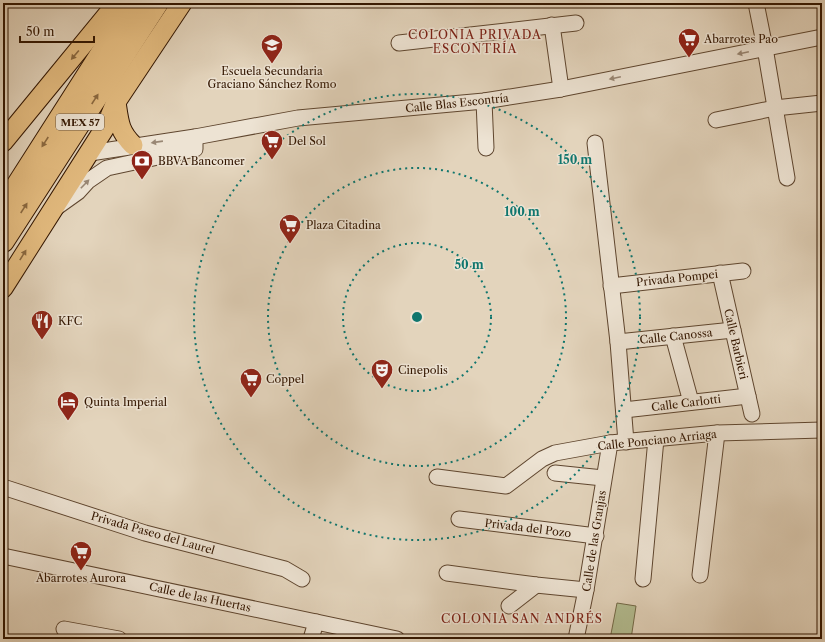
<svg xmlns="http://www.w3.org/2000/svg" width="825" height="642" font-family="'Libre Caslon Text',serif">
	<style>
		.green { fill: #b3bd91; stroke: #736a48 }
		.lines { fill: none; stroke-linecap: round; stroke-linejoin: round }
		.minor-casing { stroke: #5f462f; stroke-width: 17 }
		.major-casing { stroke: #331600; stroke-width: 21 }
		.highway-casing { stroke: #331600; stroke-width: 24 }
		.minor { stroke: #ede3d3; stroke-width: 15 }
		.major { stroke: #e2ba7e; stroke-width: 19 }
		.highway { stroke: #e2ba7e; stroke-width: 22 }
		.oneway { fill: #998774 }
		.oneway2 { fill: #8a683f }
		.ring { fill: none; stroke: #0f766e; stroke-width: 2; stroke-dasharray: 2 4 }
		.labels { text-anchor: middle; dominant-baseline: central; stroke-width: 3; stroke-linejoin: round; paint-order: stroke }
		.shield { fill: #ede3d3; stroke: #6b543f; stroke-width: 1 }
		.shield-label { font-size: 10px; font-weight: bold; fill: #331600 }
		.poi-label { font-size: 11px; fill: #331600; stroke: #ede3d3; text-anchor: start }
		.street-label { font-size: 11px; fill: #331600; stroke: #ede3d3 }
		.neighbourhood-label { font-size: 12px; letter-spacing: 1px; fill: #7a1f14; stroke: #ede3d3 }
		.centre { fill: #0f766e; stroke: #ede3d3; stroke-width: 2 }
		.ring-label { font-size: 12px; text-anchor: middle; font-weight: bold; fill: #0f766e; stroke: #ede3d3; stroke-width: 3; stroke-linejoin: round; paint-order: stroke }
	</style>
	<rect width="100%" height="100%" fill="#e3d4bc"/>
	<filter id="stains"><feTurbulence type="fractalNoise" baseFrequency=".005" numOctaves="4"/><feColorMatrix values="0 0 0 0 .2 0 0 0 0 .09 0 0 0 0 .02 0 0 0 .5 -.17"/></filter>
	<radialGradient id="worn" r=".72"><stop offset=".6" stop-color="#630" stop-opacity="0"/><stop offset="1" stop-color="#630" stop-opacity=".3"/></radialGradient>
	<polygon class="green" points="617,603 636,606 631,639 610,639"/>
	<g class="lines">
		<g class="minor-casing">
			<g id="minor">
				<polyline points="756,3 765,48 787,178"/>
				<polyline points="552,25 561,89"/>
				<polyline points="399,43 576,23"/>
				<polyline points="484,101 486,148"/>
				<polyline points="716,120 775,108 822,103"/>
				<polyline points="595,143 618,342 626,442"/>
				<polyline points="90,153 195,137 298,118 484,101 561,89 822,37"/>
				<polyline points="57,207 78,192 88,181 107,168 195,149 195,137"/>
				<polyline points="720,273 752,414"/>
				<polyline points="611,286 743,271"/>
				<polyline points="673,336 691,402"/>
				<polyline points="618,342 733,330"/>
				<polyline points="624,410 748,396"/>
				<polyline points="555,473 603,478"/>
				<polyline points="437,477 506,486 542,459 555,453 610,443 717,433 822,430"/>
				<polyline points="3,487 145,533 285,569 302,579"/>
				<polyline points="459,519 596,536"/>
				<polyline points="3,556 397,639"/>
				<polyline points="447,573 536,585 586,590"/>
				<polyline points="700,575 717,433"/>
				<polyline points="643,579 656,439"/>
				<polyline points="509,606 536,585"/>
				<polyline points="64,629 119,639"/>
				<polyline points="311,639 316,622"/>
				<polyline points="576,639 586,590 610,443"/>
			</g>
		</g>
		<g class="major-casing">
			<g id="major">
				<path d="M116 102C119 122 119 131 133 145"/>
				<polyline points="3,142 117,3"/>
				<polyline points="3,288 106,126 116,102 182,3"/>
			</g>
		</g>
		<g class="highway-casing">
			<g id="highway">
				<polyline points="3,208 134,3"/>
				<polyline points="3,241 157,3"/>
			</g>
		</g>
		<use href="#minor" class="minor"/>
		<use href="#major" class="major"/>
		<use href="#highway" class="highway"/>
	</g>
	<defs><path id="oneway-solid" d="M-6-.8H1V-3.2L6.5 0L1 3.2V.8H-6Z"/></defs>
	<g class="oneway">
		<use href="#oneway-solid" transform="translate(743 53) rotate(168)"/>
		<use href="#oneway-solid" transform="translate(615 78) rotate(168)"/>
		<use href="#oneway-solid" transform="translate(157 142) rotate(172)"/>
		<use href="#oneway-solid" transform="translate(85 184) rotate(-46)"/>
	</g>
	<g class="oneway2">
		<use href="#oneway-solid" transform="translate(75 55) rotate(130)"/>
		<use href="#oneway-solid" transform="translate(95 99) rotate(-57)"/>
		<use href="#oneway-solid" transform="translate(45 142) rotate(123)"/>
		<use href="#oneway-solid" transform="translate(24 208) rotate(-57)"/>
		<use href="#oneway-solid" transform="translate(23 255) rotate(-58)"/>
	</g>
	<g class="ring">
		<circle cx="417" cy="317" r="74"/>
		<circle cx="417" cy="317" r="149"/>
		<circle cx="417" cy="317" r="223"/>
	</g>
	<defs>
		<g id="supermarket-pin" transform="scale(1.15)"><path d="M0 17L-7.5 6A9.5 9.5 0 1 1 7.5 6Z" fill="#8f2418" stroke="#ede3d3"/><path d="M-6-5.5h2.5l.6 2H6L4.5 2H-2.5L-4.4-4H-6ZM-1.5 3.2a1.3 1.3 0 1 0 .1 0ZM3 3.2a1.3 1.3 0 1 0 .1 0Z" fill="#fff"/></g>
		<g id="school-pin" transform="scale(1.15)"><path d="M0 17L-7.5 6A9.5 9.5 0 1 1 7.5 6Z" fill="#8f2418" stroke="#ede3d3"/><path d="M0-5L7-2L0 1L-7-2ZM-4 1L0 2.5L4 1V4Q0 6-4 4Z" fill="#fff"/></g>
		<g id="bank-pin" transform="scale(1.15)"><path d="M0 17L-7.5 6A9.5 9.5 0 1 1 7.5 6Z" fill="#8f2418" stroke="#ede3d3"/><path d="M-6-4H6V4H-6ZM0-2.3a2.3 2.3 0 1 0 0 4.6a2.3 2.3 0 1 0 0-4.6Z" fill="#fff"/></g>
		<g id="restaurant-pin" transform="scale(1.15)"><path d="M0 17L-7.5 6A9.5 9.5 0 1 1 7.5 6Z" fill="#8f2418" stroke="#ede3d3"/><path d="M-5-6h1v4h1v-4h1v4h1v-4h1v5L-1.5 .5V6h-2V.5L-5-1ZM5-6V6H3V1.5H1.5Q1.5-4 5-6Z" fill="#fff"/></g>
		<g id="theatre-pin" transform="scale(1.15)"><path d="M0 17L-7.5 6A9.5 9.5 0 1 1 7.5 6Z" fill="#8f2418" stroke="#ede3d3"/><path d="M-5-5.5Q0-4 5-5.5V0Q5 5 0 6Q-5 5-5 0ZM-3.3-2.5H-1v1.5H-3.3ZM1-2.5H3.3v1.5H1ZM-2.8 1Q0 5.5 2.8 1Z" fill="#fff"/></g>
		<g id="hotel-pin" transform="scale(1.15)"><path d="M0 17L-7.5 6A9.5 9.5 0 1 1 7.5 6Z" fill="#8f2418" stroke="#ede3d3"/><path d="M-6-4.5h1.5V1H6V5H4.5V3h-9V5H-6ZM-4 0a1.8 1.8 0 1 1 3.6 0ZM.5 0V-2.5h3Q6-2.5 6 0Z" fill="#fff"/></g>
	</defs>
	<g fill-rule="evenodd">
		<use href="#supermarket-pin" x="689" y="39"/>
		<use href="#school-pin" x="272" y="45"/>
		<use href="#supermarket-pin" x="272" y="141"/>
		<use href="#bank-pin" x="142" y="161"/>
		<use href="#supermarket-pin" x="290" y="225"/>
		<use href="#restaurant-pin" x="42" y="321"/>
		<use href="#theatre-pin" x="382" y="370"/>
		<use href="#supermarket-pin" x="251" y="379"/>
		<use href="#hotel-pin" x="68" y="402"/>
		<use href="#supermarket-pin" x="81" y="552"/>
	</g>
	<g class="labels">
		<rect class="shield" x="56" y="114" width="48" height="16" rx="3"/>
		<g class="shield-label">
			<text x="80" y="122">MEX 57</text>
		</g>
		<g class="poi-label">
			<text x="704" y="39">Abarrotes Pao</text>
			<text x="272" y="71" text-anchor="middle">Escuela Secundaria<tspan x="272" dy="13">Graciano Sánchez Romo</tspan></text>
			<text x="288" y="141">Del Sol</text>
			<text x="158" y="161">BBVA Bancomer</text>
			<text x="306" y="225">Plaza Citadina</text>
			<text x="58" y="321">KFC</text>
			<text x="398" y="370">Cinepolis</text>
			<text x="266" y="379">Coppel</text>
			<text x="84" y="402">Quinta Imperial</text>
			<text x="81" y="578" text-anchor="middle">Abarrotes Aurora</text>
		</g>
		<g class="street-label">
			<text transform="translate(457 103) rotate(-6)">Calle Blas Escontría</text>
			<text transform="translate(677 278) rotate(-6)">Privada Pompei</text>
			<text transform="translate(676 336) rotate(-6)">Calle Canossa</text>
			<text transform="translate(736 344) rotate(77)">Calle Barbieri</text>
			<text transform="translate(686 403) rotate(-7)">Calle Carlotti</text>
			<text transform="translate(657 440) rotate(-6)">Calle Ponciano Arriaga</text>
			<text transform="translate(528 528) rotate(7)">Privada del Pozo</text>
			<text transform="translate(153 533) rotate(16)">Privada Paseo del Laurel</text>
			<text transform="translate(594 541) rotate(-81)">Calle de las Granjas</text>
			<text transform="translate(200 597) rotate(12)">Calle de las Huertas</text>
		</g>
		<g class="neighbourhood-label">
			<text x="475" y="34">COLONIA PRIVADA<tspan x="475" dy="14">ESCONTRÍA</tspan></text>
			<text x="522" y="618">COLONIA SAN ANDRÉS</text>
		</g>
	</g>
	<circle cx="417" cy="317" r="6" class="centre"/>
	<g class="ring-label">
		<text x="575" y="164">150 m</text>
		<text x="522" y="216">100 m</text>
		<text x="469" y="269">50 m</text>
	</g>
	<rect width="825" height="642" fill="none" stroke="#e3d4bc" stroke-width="16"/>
	<rect x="4" y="4" width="817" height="634" fill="none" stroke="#331600" stroke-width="2"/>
	<rect x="8" y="8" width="809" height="626" fill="none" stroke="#331600"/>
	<path d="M20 36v6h74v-6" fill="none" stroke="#331600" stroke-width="2"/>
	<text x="26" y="36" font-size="12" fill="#331600" stroke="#ede3d3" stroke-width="3" paint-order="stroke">50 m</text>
	<rect width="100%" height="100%" filter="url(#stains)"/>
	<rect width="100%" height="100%" fill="url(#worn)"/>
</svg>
